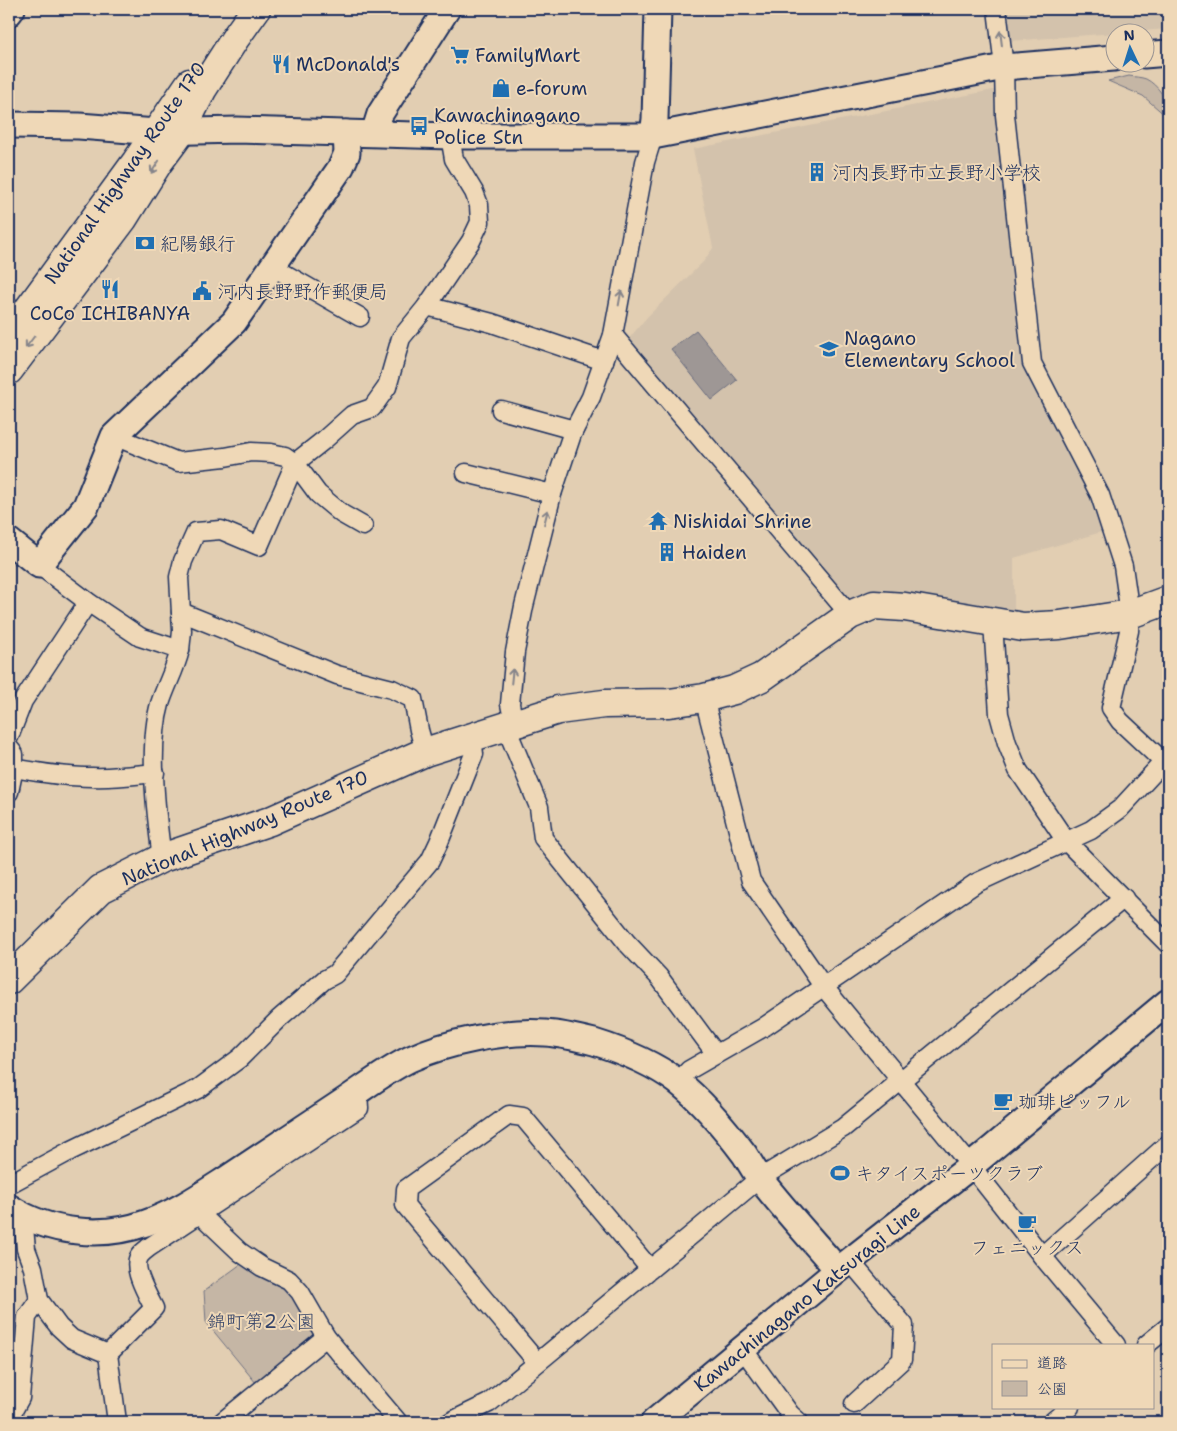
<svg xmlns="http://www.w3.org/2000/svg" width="1177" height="1431" font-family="'Shantell Sans','Klee One',sans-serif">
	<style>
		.built { fill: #d3c2ac }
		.green { fill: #c5b6a5; stroke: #707282 }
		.water { fill: #9e9795; stroke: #6a6d7f }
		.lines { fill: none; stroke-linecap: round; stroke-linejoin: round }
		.street-casing { stroke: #1b2f5e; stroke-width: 21 }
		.secondary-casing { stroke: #1b2f5e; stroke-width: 29 }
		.highway-casing { stroke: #1b2f5e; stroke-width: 31 }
		.street { stroke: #efd8b7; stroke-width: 18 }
		.secondary { stroke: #efd8b7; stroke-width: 25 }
		.highway { stroke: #efd8b7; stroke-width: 28 }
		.oneway { stroke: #85848a }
		.labels { text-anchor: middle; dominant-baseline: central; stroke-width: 4; stroke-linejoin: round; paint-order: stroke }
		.poi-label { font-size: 19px; fill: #1b2f5e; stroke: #efd8b7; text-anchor: start }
		.street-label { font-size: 19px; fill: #1b2f5e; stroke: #efd8b7 }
		.park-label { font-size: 19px; fill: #344369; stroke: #efd8b7 }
	</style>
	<rect width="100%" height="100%" fill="#e2ceb2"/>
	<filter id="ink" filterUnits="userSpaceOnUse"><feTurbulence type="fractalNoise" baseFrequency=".02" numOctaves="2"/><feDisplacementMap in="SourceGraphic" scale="10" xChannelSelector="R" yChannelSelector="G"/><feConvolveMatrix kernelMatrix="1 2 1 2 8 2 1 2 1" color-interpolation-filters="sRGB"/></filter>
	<g filter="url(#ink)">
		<g class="built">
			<polygon points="1005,9 1168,9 1168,29 1009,41"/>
			<polygon points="998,89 1029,375 1064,435 1108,530 1014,558 1014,614 842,603 626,342 647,317 703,262 713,248 693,149"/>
		</g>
		<g class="green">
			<path d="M1129 76C1134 77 1141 77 1146 79 1158 85 1168 100 1168 113L1166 116 1143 96 1108 81Z"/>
			<polygon points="241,1264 291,1289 315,1332 315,1339 256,1383 206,1322 204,1291"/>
		</g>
		<polygon class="water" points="696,330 737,380 712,400 671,349"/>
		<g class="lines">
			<g class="street-casing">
				<g id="street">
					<polyline points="997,9 1004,67 1005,115 1032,363 1100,495 1123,566 1130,614 1129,631 1111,708 1120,721 1168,766"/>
					<polyline points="273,267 360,317"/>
					<polyline points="427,306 492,323 604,361"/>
					<polyline points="613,335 850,615"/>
					<polyline points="501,410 574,430"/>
					<polyline points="114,436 178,462 225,457 251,452 271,453 285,456 295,463 318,494 342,514 363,526"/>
					<polyline points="466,473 552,494"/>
					<path d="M39 565 88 602 140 637 180 650C175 670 166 685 160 704 148 746 156 814 162 858"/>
					<polyline points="181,612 337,675 392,689 413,699 419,730 425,752"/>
					<polyline points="993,623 999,714 1007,743 1018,770 1066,841 1168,944"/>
					<polyline points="180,650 182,631 179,577 183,561 196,532 221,530 259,546 295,463 324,440 352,415 372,408 387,387 401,338 427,306 471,241 480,222 479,205 474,192 454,159 450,136"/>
					<polyline points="704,698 751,881 823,986 971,1166 1042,1256 1116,1345"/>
					<polyline points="514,724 510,704 515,652 524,606 552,494 572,434 591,397 613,335 645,162 653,136"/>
					<polyline points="506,727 539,807 543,838 627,943 659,977 716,1054"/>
					<polyline points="9,737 23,701 88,602"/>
					<path d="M9 748 14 754V768C40 773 66 777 92 777 113 778 134 775 155 773"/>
					<polyline points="9,792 14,768"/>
					<polyline points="678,1082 689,1070 764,1027 976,883 1091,830 1120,809 1168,757"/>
					<polyline points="9,1184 70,1151 198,1089 240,1058 279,1019 324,980 335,974 430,861 439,842 474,754 472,738"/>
					<polyline points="200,1214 240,1252 262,1267 289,1280 300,1292 326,1337 398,1422"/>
					<polyline points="23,1217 26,1249 33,1268 39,1300 59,1327 72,1339 108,1354"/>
					<polyline points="1042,1256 1168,1144"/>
					<polyline points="850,1261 904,1325 902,1360 854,1404"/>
					<polyline points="1146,1345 1168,1327"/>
					<polyline points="743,1349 790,1414 799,1422"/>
					<polyline points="537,1362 405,1205 406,1189 509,1115 523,1117 650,1269"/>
					<polyline points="9,1418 20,1398 27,1317 39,1300"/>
					<path d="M117 1422 108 1354 154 1308C148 1296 132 1269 139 1257 141 1253 146 1250 148 1248L359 1108 358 1092"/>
					<polyline points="222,1422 326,1337"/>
					<polyline points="450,1422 489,1403 760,1178 843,1128 1124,898"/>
					<polyline points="1052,1422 1070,1407"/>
				</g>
			</g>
			<g class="secondary-casing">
				<g id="secondary">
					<polyline points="9,13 12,9"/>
					<polyline points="1144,55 1168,53"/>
					<polyline points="9,125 79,126 156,132 237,130 450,136 653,136 1004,67 1114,58"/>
					<polyline points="374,133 380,114 447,9"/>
					<polyline points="653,136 655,119 658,9"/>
					<polyline points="9,541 39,565 86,506 114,436 234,322 341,167 347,153 346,133"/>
					<path d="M9 1207C48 1233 102 1239 146 1223 175 1213 203 1194 228 1178 267 1152 305 1127 344 1101 365 1087 387 1070 410 1059 447 1042 505 1030 545 1033 562 1034 578 1038 594 1042 623 1051 653 1063 678 1082 701 1100 727 1131 745 1155 750 1163 755 1172 761 1180 785 1211 812 1240 838 1270"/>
					<polyline points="654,1422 838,1270 971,1166 1168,1002"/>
				</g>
			</g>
			<g class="highway-casing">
				<g id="highway">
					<polyline points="9,336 136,162 190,83"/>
					<polyline points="9,370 123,219 158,163 181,132 202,90 236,37 256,9"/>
					<polyline points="9,980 101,889 162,858 270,821 425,752 558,710 604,704 669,703 704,698 734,690 762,677 850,615 874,605 905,607 1023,627 1060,625 1130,614 1168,600"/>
				</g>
			</g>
			<use href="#street" class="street"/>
			<use href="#secondary" class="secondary"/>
			<use href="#highway" class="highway"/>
		</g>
		<defs><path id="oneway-shaft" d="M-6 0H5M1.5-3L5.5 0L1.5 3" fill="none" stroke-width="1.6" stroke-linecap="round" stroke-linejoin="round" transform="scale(1.25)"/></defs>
		<g class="oneway">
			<use href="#oneway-shaft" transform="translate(1001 38) rotate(-97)"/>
			<use href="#oneway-shaft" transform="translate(155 167) rotate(123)"/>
			<use href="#oneway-shaft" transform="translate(620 298) rotate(-80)"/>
			<use href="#oneway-shaft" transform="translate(30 342) rotate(127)"/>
			<use href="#oneway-shaft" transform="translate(546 517) rotate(-76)"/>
			<use href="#oneway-shaft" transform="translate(512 676) rotate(-84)"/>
		</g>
	</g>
	<defs>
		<g id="supermarket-bare" transform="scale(1.5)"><path d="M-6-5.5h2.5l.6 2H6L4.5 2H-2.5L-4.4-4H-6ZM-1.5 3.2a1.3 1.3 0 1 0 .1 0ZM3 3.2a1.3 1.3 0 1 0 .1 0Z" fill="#1f6fb2" stroke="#efd8b7" stroke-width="2.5" paint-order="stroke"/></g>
		<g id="restaurant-bare" transform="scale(1.5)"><path d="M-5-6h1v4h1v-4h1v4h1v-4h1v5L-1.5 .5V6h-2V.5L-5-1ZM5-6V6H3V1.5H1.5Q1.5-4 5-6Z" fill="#1f6fb2" stroke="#efd8b7" stroke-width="2.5" paint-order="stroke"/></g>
		<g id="shop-bare" transform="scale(1.5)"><path d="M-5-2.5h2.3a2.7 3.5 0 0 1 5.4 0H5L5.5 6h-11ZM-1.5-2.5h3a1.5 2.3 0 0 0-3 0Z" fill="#1f6fb2" stroke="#efd8b7" stroke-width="2.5" paint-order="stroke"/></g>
		<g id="bus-bare" transform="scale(1.5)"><path d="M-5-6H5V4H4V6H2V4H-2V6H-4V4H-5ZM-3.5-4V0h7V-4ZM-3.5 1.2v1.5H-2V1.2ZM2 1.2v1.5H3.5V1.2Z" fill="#1f6fb2" stroke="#efd8b7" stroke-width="2.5" paint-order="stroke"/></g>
		<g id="building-bare" transform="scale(1.5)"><path d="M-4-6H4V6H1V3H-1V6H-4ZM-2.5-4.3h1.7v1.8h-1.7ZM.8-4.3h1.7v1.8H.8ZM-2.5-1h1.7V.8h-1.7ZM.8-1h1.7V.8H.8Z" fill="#1f6fb2" stroke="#efd8b7" stroke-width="2.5" paint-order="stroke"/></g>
		<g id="bank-bare" transform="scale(1.5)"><path d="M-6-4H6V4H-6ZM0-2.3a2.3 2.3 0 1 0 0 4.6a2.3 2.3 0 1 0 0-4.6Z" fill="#1f6fb2" stroke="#efd8b7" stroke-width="2.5" paint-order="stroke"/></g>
		<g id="civic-bare" transform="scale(1.5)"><path d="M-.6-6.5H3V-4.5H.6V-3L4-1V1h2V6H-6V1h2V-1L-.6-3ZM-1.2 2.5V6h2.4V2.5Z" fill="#1f6fb2" stroke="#efd8b7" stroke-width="2.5" paint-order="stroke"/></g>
		<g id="school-bare" transform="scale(1.5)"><path d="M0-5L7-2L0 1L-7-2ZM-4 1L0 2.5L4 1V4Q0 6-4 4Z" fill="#1f6fb2" stroke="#efd8b7" stroke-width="2.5" paint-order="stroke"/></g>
		<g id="temple-bare" transform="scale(1.5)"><path d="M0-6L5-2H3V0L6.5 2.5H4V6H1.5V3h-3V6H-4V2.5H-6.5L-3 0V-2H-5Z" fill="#1f6fb2" stroke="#efd8b7" stroke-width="2.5" paint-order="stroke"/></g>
		<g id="cafe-bare" transform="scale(1.5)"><path d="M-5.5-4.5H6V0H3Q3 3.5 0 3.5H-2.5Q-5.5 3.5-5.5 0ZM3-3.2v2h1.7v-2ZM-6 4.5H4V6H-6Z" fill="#1f6fb2" stroke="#efd8b7" stroke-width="2.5" paint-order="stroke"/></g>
		<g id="stadium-bare" transform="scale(1.5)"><path d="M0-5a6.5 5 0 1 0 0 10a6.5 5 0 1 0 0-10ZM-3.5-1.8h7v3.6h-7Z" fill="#1f6fb2" stroke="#efd8b7" stroke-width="2.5" paint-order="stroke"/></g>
	</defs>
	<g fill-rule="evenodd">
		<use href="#supermarket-bare" x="460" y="55"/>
		<use href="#restaurant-bare" x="281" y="64"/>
		<use href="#shop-bare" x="501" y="88"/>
		<use href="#bus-bare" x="419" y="126"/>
		<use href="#building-bare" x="817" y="172"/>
		<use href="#bank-bare" x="145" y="243"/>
		<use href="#restaurant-bare" x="110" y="289"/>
		<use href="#civic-bare" x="202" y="291"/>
		<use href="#school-bare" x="829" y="349"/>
		<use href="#temple-bare" x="658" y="521"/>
		<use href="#building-bare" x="667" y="552"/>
		<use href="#cafe-bare" x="1003" y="1101"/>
		<use href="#stadium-bare" x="840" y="1173"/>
		<use href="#cafe-bare" x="1027" y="1223"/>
	</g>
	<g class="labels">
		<g class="poi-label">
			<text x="475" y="55">FamilyMart</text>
			<text x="296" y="64">McDonald's</text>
			<text x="516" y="88">e-forum</text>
			<text x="434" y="115">Kawachinagano<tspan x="434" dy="22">Police Stn</tspan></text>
			<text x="832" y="172">河内長野市立長野小学校</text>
			<text x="160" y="243">紀陽銀行</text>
			<text x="217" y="291">河内長野野作郵便局</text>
			<text x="110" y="313" text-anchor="middle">CoCo ICHIBANYA</text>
			<text x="844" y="338">Nagano<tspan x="844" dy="22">Elementary School</tspan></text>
			<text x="673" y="521">Nishidai Shrine</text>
			<text x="682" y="552">Haiden</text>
			<text x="1018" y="1101">珈琲ピッフル</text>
			<text x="855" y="1173">キタイスポーツクラブ</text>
			<text x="1027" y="1247" text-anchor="middle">フェニックス</text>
		</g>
		<g class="street-label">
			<text transform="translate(125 173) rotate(-55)">National Highway Route 170</text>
			<text transform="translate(245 828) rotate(-23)">National Highway Route 170</text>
			<text transform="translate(807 1298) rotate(-39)">Kawachinagano Katsuragi Line</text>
		</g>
		<g class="park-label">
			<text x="261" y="1321">錦町第2公園</text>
		</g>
	</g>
	<rect width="1177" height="1431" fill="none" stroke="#efd8b7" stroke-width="30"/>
	<rect x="15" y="15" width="1147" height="1401" fill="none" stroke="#1b2f5e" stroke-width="2" filter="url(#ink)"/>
	<rect x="992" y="1344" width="162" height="65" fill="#efd8b7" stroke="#9a9493"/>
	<rect x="1002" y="1360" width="25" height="8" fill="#efd8b7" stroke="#9a9493"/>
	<text x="1037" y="1368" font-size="15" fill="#1b2f5e">道路</text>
	<rect x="1002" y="1381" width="25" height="15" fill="#c5b6a5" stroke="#9a9493"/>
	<text x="1037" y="1394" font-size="15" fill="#1b2f5e">公園</text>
	<g transform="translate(1130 48) rotate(356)"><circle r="24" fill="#efd8b7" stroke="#9a9493"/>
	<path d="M0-4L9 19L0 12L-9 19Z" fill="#1f6fb2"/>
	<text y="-8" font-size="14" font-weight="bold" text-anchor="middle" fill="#1b2f5e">N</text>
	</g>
</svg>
